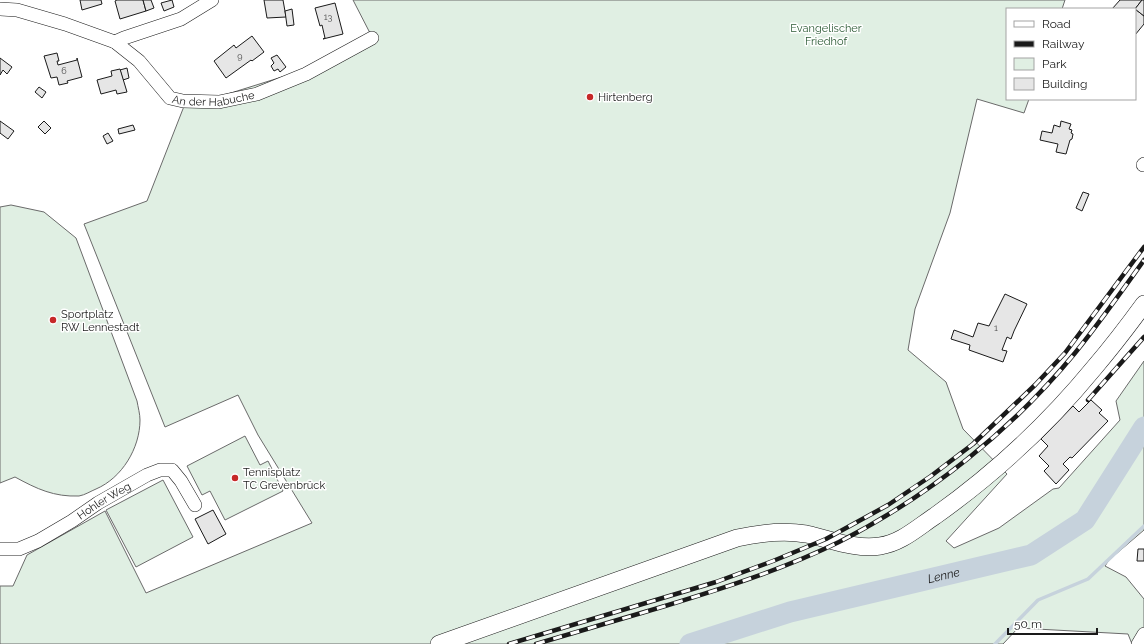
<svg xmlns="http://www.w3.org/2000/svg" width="1144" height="644" font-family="Raleway,sans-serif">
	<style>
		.green { fill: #e0efe3; stroke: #6a6a6a }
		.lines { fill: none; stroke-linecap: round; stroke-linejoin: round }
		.stream { stroke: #c6d2dc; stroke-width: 3.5 }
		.river { stroke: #c6d2dc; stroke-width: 21 }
		.building { fill: #e6e6e6; stroke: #1a1a1a }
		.minor-casing { stroke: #1a1a1a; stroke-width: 14 }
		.major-casing { stroke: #1a1a1a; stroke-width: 18 }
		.minor { stroke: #fff; stroke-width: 13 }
		.major { stroke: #fff; stroke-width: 17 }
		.rail-casing { stroke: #1a1a1a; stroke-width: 4.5 }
		.rail { stroke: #fff; stroke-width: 3; stroke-dasharray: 9; stroke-linecap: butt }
		.poi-dot { fill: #c62828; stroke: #fff; stroke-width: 1.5 }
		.labels { text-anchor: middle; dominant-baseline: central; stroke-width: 3; stroke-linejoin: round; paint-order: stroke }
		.number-label { font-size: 9px; fill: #4d4d4d }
		.park-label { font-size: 11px; fill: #2b5a34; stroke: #fff }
		.street-label { font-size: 11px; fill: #1a1a1a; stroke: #fff }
		.poi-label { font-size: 11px; fill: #1a1a1a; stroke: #fff; text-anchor: start }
		.water-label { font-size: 12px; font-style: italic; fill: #1a1a1a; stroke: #fff }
	</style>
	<rect width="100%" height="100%" fill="#fff"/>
	<g class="green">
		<polygon points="353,0 1065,0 1062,9 1007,9 1007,99 1029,99 1024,113 977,99 950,213 915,309 908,350 946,382 963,429 1007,474 946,541 954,548 999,528 1053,489 1059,488 1120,420 1116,401 1144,361 1144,530 1109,560 1105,566 1126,577 1144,599 1144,644 1132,644 1128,634 1018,628 1003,644 0,644 0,586 13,586 27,555 105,511 146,593 312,523 258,435 238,395 165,427 84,224 147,201 188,96 218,97 301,71 371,35"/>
		<path d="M11 205 44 212 76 238 137 401C138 407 140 414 140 420 140 448 122 478 96 489 91 491 85 495 79 496 54 497 37 489 15 477L0 483V207Z"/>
		<polygon points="245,436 260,465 268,461 283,491 225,520 210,491 202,495 187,466"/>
		<polygon points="163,480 193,537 136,567 106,510"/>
	</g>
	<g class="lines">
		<polyline class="stream" points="995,644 1038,600 1088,579 1144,526"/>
		<path class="river" id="s1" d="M690 644 790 612 1031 555 1085 520 1144 427"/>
	</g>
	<g class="building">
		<polygon points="80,0 101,0 102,4 82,10"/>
		<polygon points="117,0 143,0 146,11 120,19 115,1"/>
		<polygon points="143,0 151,0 154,8 146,11"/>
		<polygon points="172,0 174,7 164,11 161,3"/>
		<polygon points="264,0 283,0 286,17 267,18"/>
		<polygon points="1120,0 1142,0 1135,9 1144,16 1144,24 1135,35 1135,9 1112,9"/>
		<polygon points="1142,0 1144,0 1144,16 1135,9"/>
		<polygon points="335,3 343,34 323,39 325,38 322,25 320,26 315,8"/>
		<polygon points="292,9 294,25 287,26 285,11"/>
		<polygon points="252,36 264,52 252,61 251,60 226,78 214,61 234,45 236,48"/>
		<polygon points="57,53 59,61 57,61 58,65 77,60 77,58 82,77 67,81 68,83 59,85 57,77 51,78 44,56"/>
		<polygon points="277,55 286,67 280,72 278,69 274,71 271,66 274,63 271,58"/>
		<polygon points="0,58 12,67 7,74 3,70 0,75"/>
		<polygon points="127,68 129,78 123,80 120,70"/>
		<polygon points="120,69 127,92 117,94 116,90 101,94 97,80 112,76 111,71"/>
		<polygon points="39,87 46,92 42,98 35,92"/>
		<polygon points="0,121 14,131 8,139 0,133"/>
		<polygon points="44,121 51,128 45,134 38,127"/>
		<polygon points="1061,121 1071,124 1069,129 1072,130 1071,133 1073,134 1072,139 1070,140 1066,154 1056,152 1058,144 1040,140 1042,131 1052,133 1054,125 1060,127"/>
		<polygon points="133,125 135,130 119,134 118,129"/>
		<polygon points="108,133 113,141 107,144 103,136"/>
		<polygon points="1083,192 1089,194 1082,211 1076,208"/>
		<polygon points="1005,294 1027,304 1014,331 1011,339 1007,337 1002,350 1007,351 1003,362 969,350 970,345 951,339 954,330 973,337 978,323 989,326"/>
		<polygon points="1091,400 1102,410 1099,413 1108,421 1072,458 1070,457 1063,464 1069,470 1056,484 1044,471 1049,466 1039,456 1048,446 1041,439 1073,406 1079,412"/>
		<polygon points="213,510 226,534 208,544 195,519"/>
		<polygon points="1138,549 1144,549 1144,561 1137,561"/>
	</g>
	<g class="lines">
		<g class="minor-casing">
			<g id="minor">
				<path id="s2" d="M0 9 17 10 65 24 115 42 139 61 170 98 183 101 219 102 257 94 306 74 372 38"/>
				<polyline points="115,42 124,38 181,19 212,0"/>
				<polyline points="1143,165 1144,164"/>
				<path id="s3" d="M0 549H19L38 541 72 521 98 503 147 475 160 470H172L181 481 195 505"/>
				<polyline points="1138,644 1144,634"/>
			</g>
		</g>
		<g class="major-casing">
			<path id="major" d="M439 644 737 538C760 533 782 530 806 534 830 539 855 550 880 546 901 543 917 528 935 516 994 474 1048 424 1094 368 1111 348 1128 326 1144 304"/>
		</g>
		<use href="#minor" class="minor"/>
		<use href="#major" class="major"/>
		<g class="rail-casing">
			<g id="rail">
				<polyline points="1088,400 1144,337"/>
				<polyline points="509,644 716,582 773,561 826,539 888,505 931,476 973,444 1035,385 1065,353 1144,247"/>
				<path d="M536 644C579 631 622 619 665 606 724 588 784 569 839 542 929 496 1011 431 1075 353 1099 323 1122 291 1144 260"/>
			</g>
		</g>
		<use href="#rail" class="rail"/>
	</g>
	<g class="poi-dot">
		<circle cx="590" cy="97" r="4"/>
		<circle cx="53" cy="320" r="4"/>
		<circle cx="235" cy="478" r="4"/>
	</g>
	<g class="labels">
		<g class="number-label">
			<text x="328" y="17">13</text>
			<text x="240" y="56">9</text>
			<text x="64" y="71">6</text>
			<text x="996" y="328">1</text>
		</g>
		<g class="park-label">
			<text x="826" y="28">Evangelischer<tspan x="826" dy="13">Friedhof</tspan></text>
		</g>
		<g class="street-label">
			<text stroke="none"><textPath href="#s2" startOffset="243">An der Habuche</textPath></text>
			<text stroke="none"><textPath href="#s3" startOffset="117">Hohler Weg</textPath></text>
		</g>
		<g class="poi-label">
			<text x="598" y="97">Hirtenberg</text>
			<text x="61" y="314">Sportplatz<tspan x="61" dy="13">RW Lennestadt</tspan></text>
			<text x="243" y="472">Tennisplatz<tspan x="243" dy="13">TC Grevenbrück</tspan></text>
		</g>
		<g class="water-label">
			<text stroke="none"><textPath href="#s1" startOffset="263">Lenne</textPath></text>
		</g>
	</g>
	<rect x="1006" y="8" width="130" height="92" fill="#ffffff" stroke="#a3a3a3"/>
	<rect x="1014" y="21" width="20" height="6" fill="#ffffff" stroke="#a3a3a3"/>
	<text x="1042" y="28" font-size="12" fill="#1a1a1a">Road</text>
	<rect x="1014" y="41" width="20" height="6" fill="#1a1a1a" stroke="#a3a3a3"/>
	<text x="1042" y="48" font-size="12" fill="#1a1a1a">Railway</text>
	<rect x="1014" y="58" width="20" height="12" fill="#e0efe3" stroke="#a3a3a3"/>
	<text x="1042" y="68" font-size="12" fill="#1a1a1a">Park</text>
	<rect x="1014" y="78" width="20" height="12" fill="#e6e6e6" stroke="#a3a3a3"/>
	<text x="1042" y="88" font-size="12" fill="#1a1a1a">Building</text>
	<path d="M1008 628v6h89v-6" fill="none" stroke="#1a1a1a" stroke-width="2"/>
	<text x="1014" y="628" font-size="12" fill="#1a1a1a" stroke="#ffffff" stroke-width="3" paint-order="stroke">50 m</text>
</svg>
